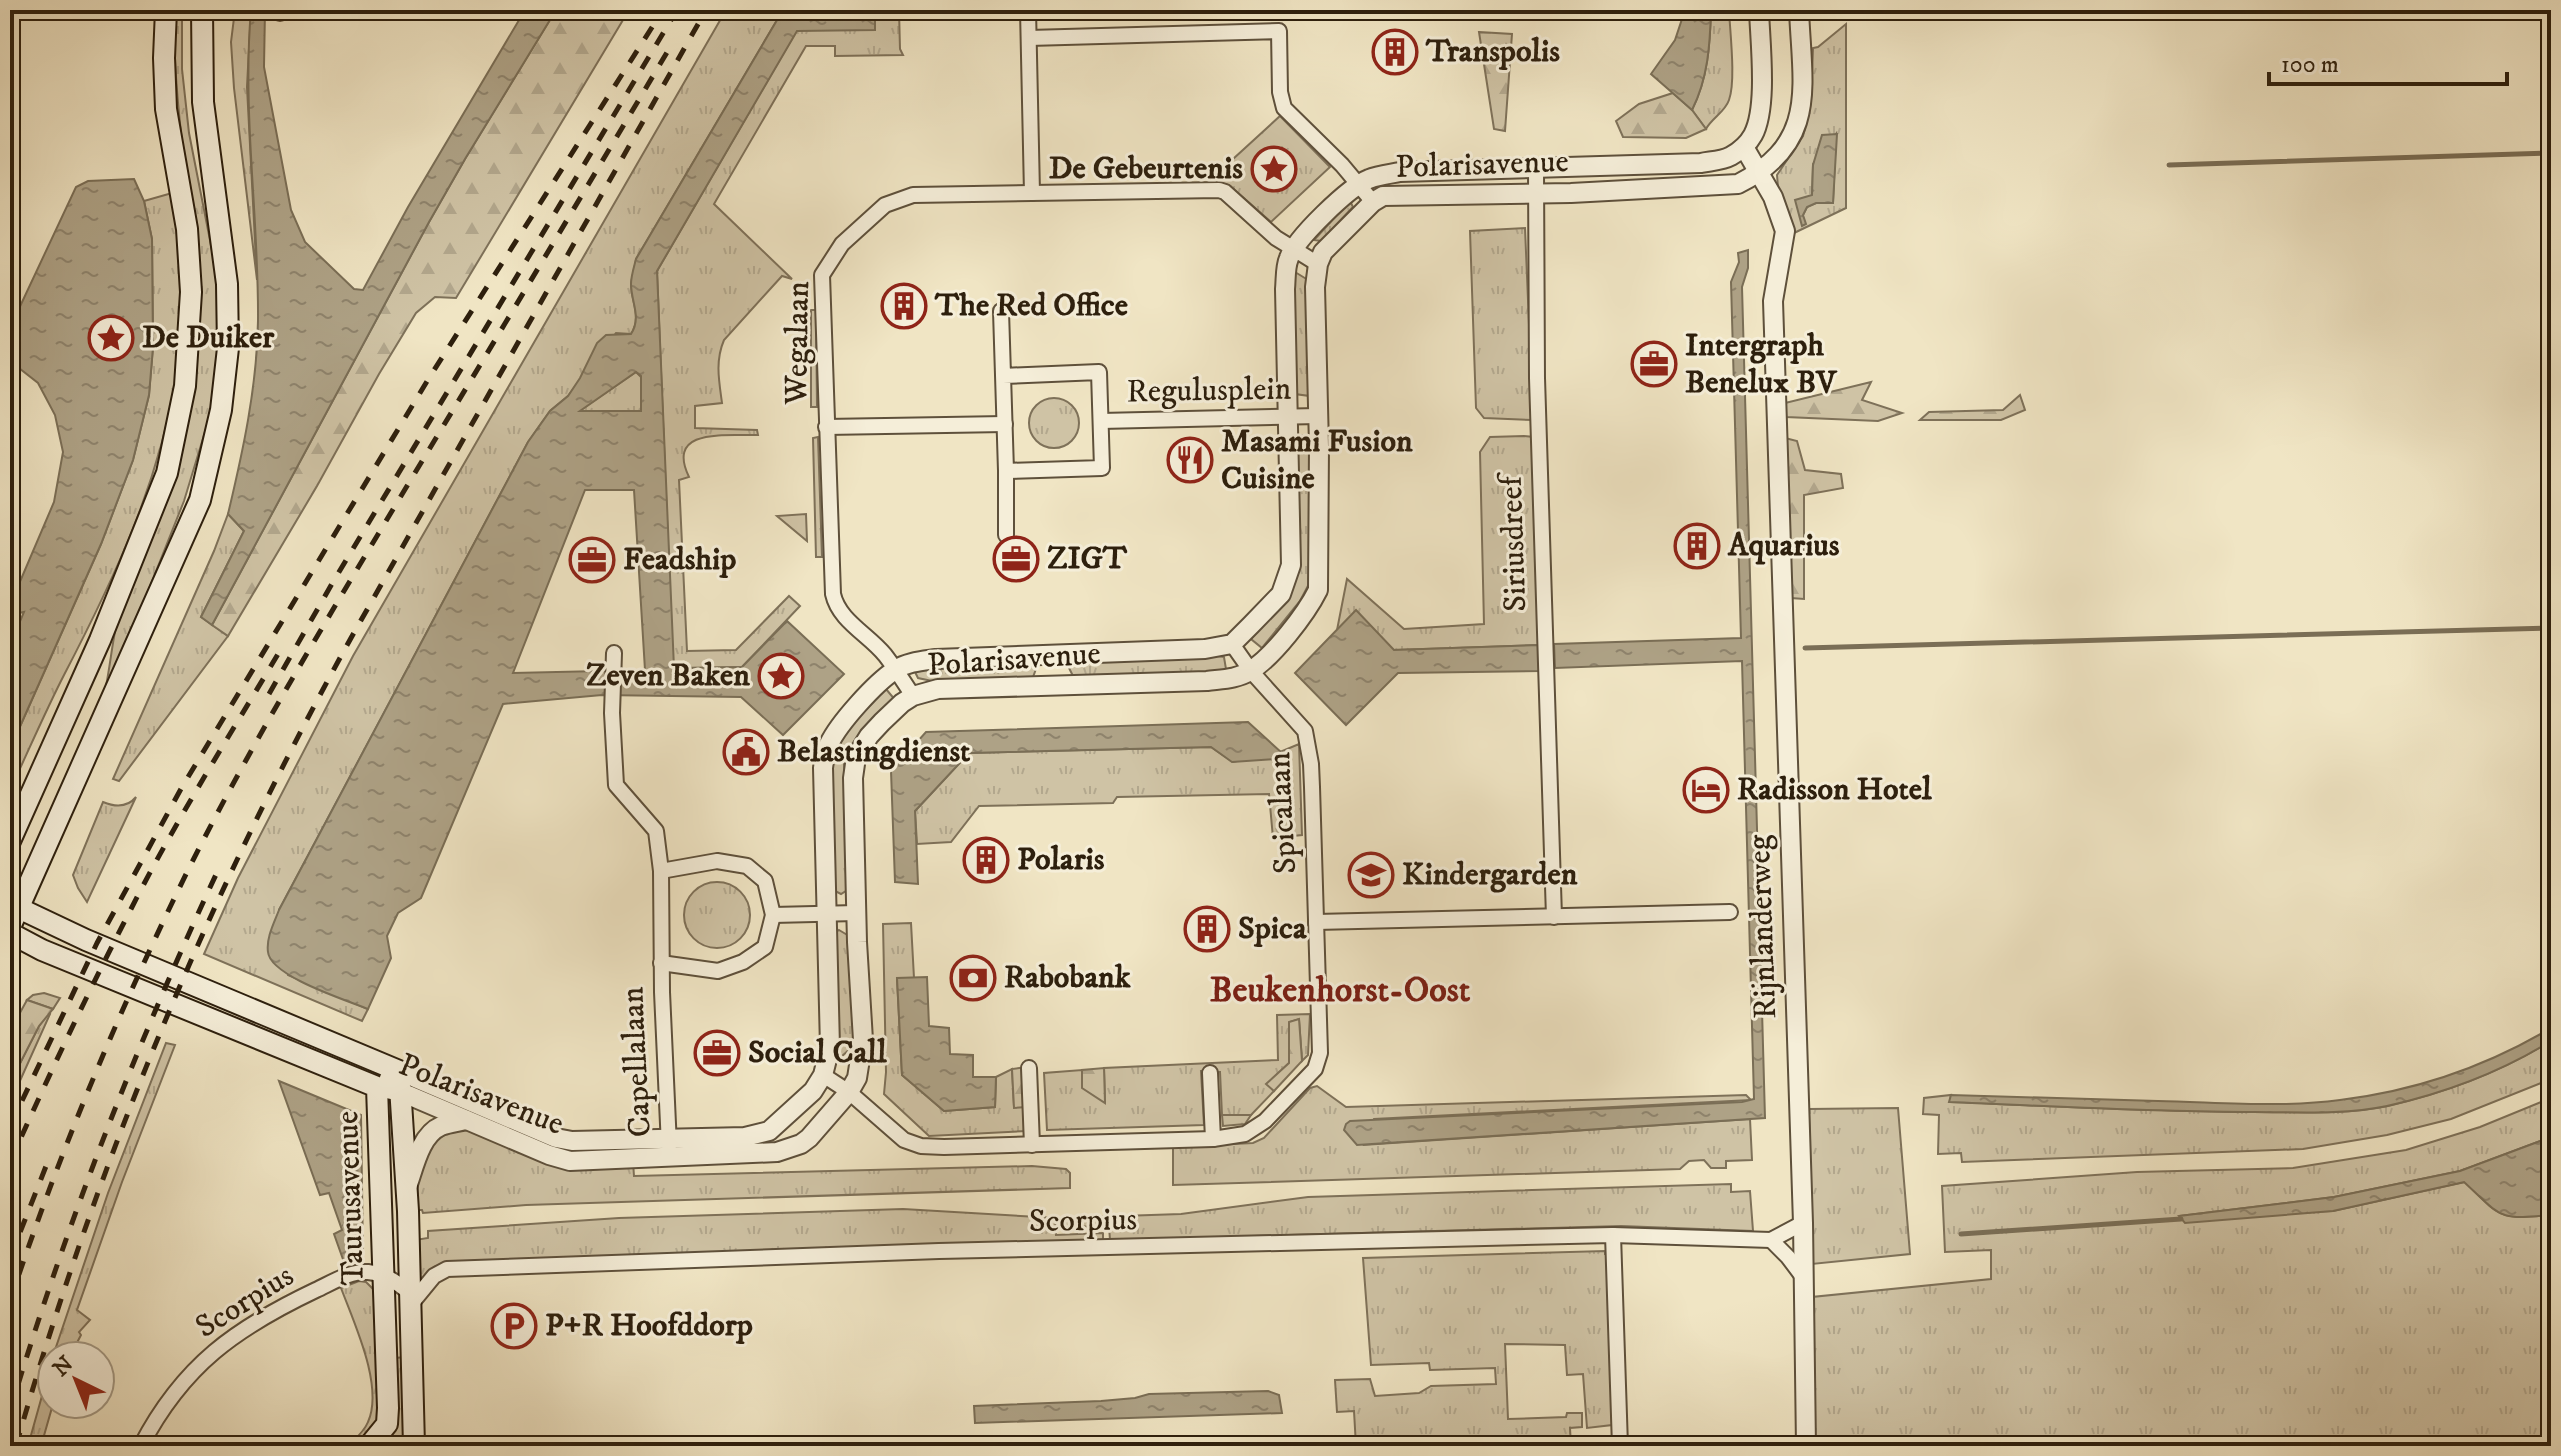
<svg xmlns="http://www.w3.org/2000/svg" width="2561" height="1456" font-family="'IM FELL DW Pica',serif">
	<style>
		.grass { fill: url(#grass-tufts); stroke: #7e7159; stroke-width: 2; fill-rule: evenodd }
		.forest { fill: url(#forest-firs); stroke: #7e7159; stroke-width: 2 }
		.water { fill: url(#water-ripples); stroke: #7a6e56; stroke-width: 2; fill-rule: evenodd }
		.lines { fill: none; stroke-linecap: round; stroke-linejoin: round }
		.stream { stroke: #7a6e56; stroke-width: 5 }
		.minor-casing { stroke: #5e503b; stroke-width: 18 }
		.tertiary-casing { stroke: #5e503b; stroke-width: 22 }
		.secondary-casing { stroke: #2d1f0d; stroke-width: 24 }
		.minor { stroke: #f5eed9; stroke-width: 14 }
		.tertiary { stroke: #f5eed9; stroke-width: 18 }
		.secondary { stroke: #f5eed9; stroke-width: 20 }
		.rail { stroke: #2d1f0d; stroke-width: 5; stroke-dasharray: 14 14; stroke-linecap: butt }
		.labels { text-anchor: middle; dominant-baseline: central; stroke-width: 6; stroke-linejoin: round; paint-order: stroke }
		.poi-label { font-size: 32px; font-weight: bold; fill: #2d1f0d; stroke: #f5eed9; text-anchor: start }
		.street-label { font-size: 32px; fill: #2d1f0d; stroke: #f5eed9 }
		.quarter-label { font-size: 36px; font-weight: bold; fill: #7a1f14; stroke: #f5eed9 }
	</style>
	<defs>
		<pattern id="grass-tufts" width="24" height="20" patternUnits="userSpaceOnUse" patternTransform="scale(2)"><rect width="24" height="20" fill="#cfc3a5"/><path d="M3 7l-1-3M5 7V3M7 7l1-3M15 17l-1-3M17 17v-4M19 17l1-3" fill="none" stroke="#b2a78d"/></pattern>
		<pattern id="forest-firs" width="22" height="20" patternUnits="userSpaceOnUse" patternTransform="scale(2)"><rect width="22" height="20" fill="#cfc3a5"/><path d="M5 1l3.5 6h-7zM16 11l3.5 6h-7z" fill="#b2a78d"/></pattern>
		<pattern id="water-ripples" width="26" height="14" patternUnits="userSpaceOnUse" patternTransform="scale(2)"><rect width="26" height="14" fill="#aea286"/><path d="M2 4q2-2 4 0t4 0M15 11q2-2 4 0t4 0" fill="none" stroke="#8e836c"/></pattern>
	</defs>
	<rect width="100%" height="100%" fill="#f0e5c4"/>
	<filter id="stains"><feTurbulence type="fractalNoise" baseFrequency=".0025" numOctaves="4"/><feColorMatrix values="0 0 0 0 .2 0 0 0 0 .09 0 0 0 0 .02 0 0 0 .5 -.17"/></filter>
	<radialGradient id="worn" r=".72"><stop offset=".6" stop-color="#630" stop-opacity="0"/><stop offset="1" stop-color="#630" stop-opacity=".3"/></radialGradient>
	<g class="grass">
		<path d="M174 10H182V69L189 133 217 276V376L208 422 184 501 133 629 106 686C111 661 113 634 120 609 143 523 187 443 197 354 201 315 196 278 193 239 185 162 173 88 174 10Z"/>
		<polygon points="235,10 251,10 247,87 257,280 234,88 231,42"/>
		<path d="M726 10H783L636 259C635 267 632 276 631 284 631 302 642 317 631 334L616 333 568 396 550 411 528 442 279 910 288 975 368 1009 362 1021 204 954 238 878 353 656Z"/>
		<path d="M875 10H899L900 49 903 55 835 56V46H806L714 204 792 279 782 276 724 340C715 361 719 381 722 403L695 406V428L757 430 758 435C727 436 665 427 689 477L679 480 687 651 736 650 789 596 800 606 742 667 673 669 657 271 797 30H875Z"/>
		<path d="M1711 10H1729C1730 32 1736 81 1729 100 1725 112 1712 118 1706 129L1692 110C1708 78 1710 45 1711 10Z"/>
		<path d="M1846 24V208L1794 233 1778 187 1777 175 1803 136 1811 101 1813 48 1818 47ZM1836 134 1833 203H1816L1807 207 1803 215 1804 199 1812 196 1813 164Z"/>
		<polygon points="1280,116 1330,167 1271,222 1229,185 1209,181"/>
		<path d="M172 193C182 254 187 319 176 380 157 488 114 579 64 675 45 712 28 752 10 790V749L101 544 133 460 149 395 153 347 152 239 144 201Z"/>
		<polygon points="1350,201 1353,207 1321,241 1314,240"/>
		<polygon points="1525,228 1533,420 1484,418 1476,408 1470,231"/>
		<polygon points="1295,272 1308,280 1310,396 1295,394"/>
		<polygon points="811,310 816,310 817,407 811,407"/>
		<polygon points="636,372 641,377 641,411 579,411"/>
		<circle cx="1054" cy="423" r="25"/>
		<polygon points="1293,435 1313,435 1311,580 1300,601 1262,648 1251,639 1291,592 1298,567"/>
		<polygon points="1524,436 1534,437 1540,645 1394,650 1337,630 1347,579 1404,629 1484,624 1480,452 1490,437"/>
		<polygon points="818,437 822,557 816,557 813,438"/>
		<polygon points="228,514 244,531 201,617 228,636 119,781 113,779 214,551"/>
		<polygon points="806,514 807,541 777,516"/>
		<polygon points="1212,655 1224,657 1226,669 1203,676 1073,676 1069,668 1073,660"/>
		<polygon points="1035,661 1036,669 1033,677 932,681 918,678 915,672 920,665"/>
		<polygon points="886,689 896,701 854,746 844,764 849,889 841,894 833,890 831,757 844,732"/>
		<polygon points="1299,744 1302,835 1273,838 1269,794 1117,797 1113,803 979,806 951,842 917,844 915,811 969,753 1211,747 1233,762 1280,752"/>
		<path d="M136 797 87 902 78 888 73 875 103 802C115 807 127 808 136 797Z"/>
		<circle cx="717" cy="915" r="33"/>
		<polygon points="911,923 914,978 897,979 902,1075 944,1111 995,1107 996,1077 1012,1069 1014,1107 1026,1107 1026,1131 929,1136 884,1094 886,1072 883,924"/>
		<polygon points="839,930 849,936 854,1031 852,1047 840,1058 836,1052 836,932"/>
		<polygon points="44,993 60,998 53,1009 27,1000 33,995"/>
		<polygon points="48,1013 50,1014 10,1103 10,1083 39,1026"/>
		<polygon points="1310,1014 1308,1055 1302,1061 1299,1019 1290,1022 1289,1063 1267,1084 1274,1091 1251,1115 1222,1115 1220,1072 1201,1071 1204,1125 1047,1130 1044,1073 1082,1070 1083,1088 1105,1102 1104,1068 1278,1060 1277,1015"/>
		<path d="M2551 1041V1079L2451 1119 2387 1135 2303 1149 1962 1162 1961 1153 1938 1154 1939 1115 1923 1114 1924 1098 1951 1095 1950 1102C2051 1106 2153 1112 2254 1112 2299 1112 2344 1115 2388 1106 2445 1093 2501 1072 2551 1041Z"/>
		<polygon points="166,1043 175,1045 122,1182 77,1310 90,1320 79,1332 81,1335 70,1356 53,1356 108,1193"/>
		<polygon points="1317,1086 1346,1107 1746,1095 1751,1100 1374,1119 1364,1145 1750,1119 1752,1160 1726,1161 1726,1168 1711,1168 1704,1160 1689,1161 1680,1169 1173,1185 1173,1147 1253,1143 1264,1138 1310,1088"/>
		<path d="M2551 1098V1137L2460 1171 2334 1197 2179 1216 2333 1211 2465 1182C2501 1218 2499 1220 2551 1215V1446H1815L1812 1297 1991 1279V1250L1945 1252 1942 1186 2137 1172 2293 1168 2406 1150 2480 1127Z"/>
		<polygon points="1898,1108 1910,1254 1812,1264 1809,1109"/>
		<path d="M462 1129 485 1133 552 1160 633 1162 634 1176 1032 1166 1066 1169 1070 1173V1188L526 1205 423 1213 422 1210H413C416 1174 421 1136 462 1129Z"/>
		<polygon points="1731,1184 1731,1192 1750,1191 1753,1231 1621,1226 1110,1240 1109,1226 1062,1227 1062,1218 1181,1214 1308,1197"/>
		<polygon points="903,1209 1055,1218 1056,1235 1103,1233 1103,1241 451,1262 434,1267 419,1282 415,1240 428,1238 428,1231 619,1218"/>
		<polygon points="1605,1251 1605,1254 1608,1254 1612,1425 1587,1428 1583,1374 1567,1375 1565,1345 1505,1344 1508,1419 1566,1417 1567,1413 1582,1413 1582,1427 1570,1428 1571,1446 1356,1446 1354,1411 1337,1412 1335,1380 1370,1379 1375,1396 1419,1393 1431,1386 1496,1384 1495,1368 1430,1370 1429,1363 1371,1365 1363,1258"/>
		<path d="M359 1281 366 1282 378 1294 380 1414 369 1435 357 1446H348C355 1439 364 1432 368 1422 384 1386 354 1323 341 1288Z"/>
		<polygon points="405,1357 408,1446 382,1446 395,1358"/>
		<polygon points="52,1360 53,1404 41,1446 28,1446"/>
	</g>
	<g class="forest">
		<polygon points="556,10 629,10 456,298 435,297 416,313 379,374 317,486 228,636 212,625 429,222 465,159"/>
		<polygon points="1479,32 1512,34 1505,131 1494,129"/>
		<polygon points="1673,93 1692,110 1706,129 1686,138 1623,137 1616,121 1639,104"/>
		<polygon points="1871,382 1862,400 1902,413 1878,421 1786,417 1785,403"/>
		<polygon points="2020,395 2025,410 2001,420 1920,420 1929,412 2003,410"/>
		<polygon points="1785,438 1797,441 1805,470 1841,474 1843,488 1804,495 1804,599 1791,598"/>
		<polygon points="27,1000 53,1009 39,1026 10,1083 10,1031"/>
		<polygon points="1299,1019 1302,1061 1274,1091 1266,1084 1289,1063 1289,1022"/>
		<polygon points="1026,1067 1026,1107 1014,1108 1012,1069"/>
		<polygon points="1104,1068 1105,1103 1082,1088 1082,1070"/>
		<polygon points="1222,1115 1251,1115 1245,1124 1223,1126"/>
	</g>
	<g class="water">
		<path d="M251 10H265L264 67 291 210 305 242 354 289 363 290 408 207 525 10H556L465 159 429 222 212 625 201 617 244 531 228 514C243 451 257 387 258 321 259 217 242 114 251 10Z"/>
		<path d="M783 10H875V30L797 31 657 271 674 668 742 667 787 621 844 674 783 735 741 697 602 695 503 704 421 898 398 913 387 936 391 958 368 1009C346 1000 270 976 268 952 266 938 274 923 279 910L528 442 550 411 568 396 580 378 597 343 606 335 631 334C642 317 631 302 631 284 631 276 634 267 636 259ZM636 372 641 376V411H580ZM585 490H634L645 670 513 673Z"/>
		<path d="M1685 10H1711C1710 45 1708 78 1692 110L1651 74 1675 40Z"/>
		<polygon points="1837,134 1833,203 1816,203 1807,207 1803,215 1806,224 1802,226 1795,200 1812,195 1813,165 1822,135"/>
		<polygon points="134,179 144,201 152,239 153,347 149,395 133,460 101,544 10,749 10,645 24,612 10,615 10,605 54,502 63,452 55,415 38,383 10,361 10,319 16,315 76,187 88,181"/>
		<polygon points="1748,250 1748,268 1742,287 1765,1118 1357,1145 1344,1130 1346,1124 1350,1121 1742,1102 1754,1099 1742,661 1555,668 1554,644 1741,638 1731,282 1739,262 1738,253"/>
		<polygon points="1356,610 1394,650 1540,645 1540,671 1398,673 1346,725 1295,673"/>
		<polygon points="1248,722 1282,753 1276,759 1232,762 1211,747 969,753 915,811 918,884 895,882 891,771 926,732"/>
		<polygon points="927,977 929,1026 949,1028 950,1054 973,1055 973,1077 996,1077 995,1107 944,1111 902,1075 897,978"/>
		<path d="M2551 1028V1041C2501 1072 2445 1093 2387 1106 2343 1115 2298 1112 2254 1112 2152 1112 2051 1106 1949 1102L1951 1095C2020 1097 2089 1099 2158 1101 2217 1102 2281 1108 2340 1100 2414 1091 2487 1066 2551 1028Z"/>
		<polygon points="279,1081 361,1115 363,1257 345,1265 334,1234 342,1230 329,1193 320,1195"/>
		<path d="M2551 1137V1215C2497 1220 2503 1218 2464 1182L2333 1211 2185 1223 2179 1216 2334 1197 2460 1171Z"/>
		<polygon points="1268,1391 1279,1395 1282,1413 975,1423 974,1406 1101,1401 1135,1398 1149,1394"/>
	</g>
	<g class="lines">
		<g class="stream">
			<polyline points="2169,165 2551,153"/>
			<polyline points="1805,648 2551,628"/>
			<polyline points="1961,1234 2181,1219"/>
		</g>
		<g class="minor-casing">
			<g id="minor">
				<polyline points="1028,10 1032,193"/>
				<polyline points="280,13 280,10"/>
				<polyline points="1029,38 1279,31 1280,92 1284,108 1342,165 1373,202"/>
				<polyline points="1536,169 1537,378 1554,917"/>
				<polyline points="1001,311 1006,471 1102,468 1099,372 1003,376"/>
				<polyline points="1101,421 1318,416"/>
				<polyline points="826,427 1005,424"/>
				<polyline points="1006,535 1006,471"/>
				<polyline points="614,653 612,713 616,785 656,831 661,871 662,992 669,1146"/>
				<path d="M913 696C904 682 895 668 885 655 868 634 839 621 833 594L822 275 842 244 885 205 913 195 1219 190 1225 192 1276 238 1318 264"/>
				<polyline points="773,915 856,913"/>
				<polyline points="1316,922 1730,912"/>
				<polyline points="661,963 718,971 743,962 765,947 773,915 765,881 747,866 717,861 661,871"/>
				<polyline points="1029,1068 1032,1145"/>
				<polyline points="1210,1073 1213,1139"/>
				<polyline points="823,1075 849,1092 904,1140 921,1146 944,1147 1213,1139 1245,1134 1265,1121 1315,1069 1320,1053 1312,787 1311,764 1305,731 1251,671 1232,644"/>
				<polyline points="1613,1235 1620,1446"/>
				<polyline points="1771,1240 1788,1257 1803,1277"/>
				<polyline points="411,1304 434,1276 447,1269 939,1251 1613,1235 1771,1240 1803,1223"/>
				<path d="M141 1446C183 1365 236 1328 316 1290 333 1282 350 1271 368 1272 386 1274 398 1283 411 1294"/>
			</g>
		</g>
		<g class="tertiary-casing">
			<g id="tertiary">
				<polyline points="1744,147 1773,197 1785,231 1773,301 1803,1223 1806,1446"/>
				<path d="M389 1078 399 1071 556 1138 572 1141 745 1137 769 1131 813 1091 823 1075 830 1047 823 768C824 760 825 752 829 744 839 723 875 683 895 670 907 662 922 661 936 659L1205 649 1232 644 1251 625 1281 594 1291 565 1285 289C1286 279 1285 267 1289 258 1296 238 1349 187 1369 179 1378 175 1390 174 1400 172L1701 163C1710 161 1722 161 1731 156 1740 151 1748 144 1753 135 1768 107 1760 42 1759 10"/>
				<path d="M377 1087 401 1092 549 1155 570 1161 777 1152 801 1144 809 1138 849 1092 857 1078 863 1040 857 942 853 778 856 757 869 736 882 722 902 703 913 696 938 689 1207 681C1222 679 1237 679 1250 671 1273 657 1306 614 1318 590L1319 446 1315 287 1318 264 1323 252 1373 202 1383 196 1571 193 1738 184C1819 143 1802 86 1799 10"/>
				<path d="M407 1187C414 1168 420 1135 441 1126 448 1123 458 1122 466 1120"/>
			</g>
		</g>
		<g class="secondary-casing">
			<g id="secondary">
				<polyline points="10,841 100,640 167,473 185,386 191,292 187,229 166,109 164,58 166,10"/>
				<polyline points="10,904 86,940 399,1071 408,1211 414,1446"/>
				<polyline points="10,927 200,500 221,410 228,348 227,284 203,102 202,10"/>
				<polyline points="10,933 42,950 377,1087 388,1408 387,1424 369,1446"/>
			</g>
		</g>
		<use href="#minor" class="minor"/>
		<use href="#tertiary" class="tertiary"/>
		<use href="#secondary" class="secondary"/>
		<g class="rail">
			<polyline points="269,694 333,582 677,10"/>
			<polyline points="10,1126 97,943 182,787 429,378 663,10"/>
			<path d="M10 1162C48 1077 88 992 131 909 177 818 232 732 284 644"/>
			<polyline points="10,1258 50,1156"/>
			<path d="M10 1301C55 1165 110 1032 172 903 241 759 325 623 407 486 496 339 584 192 672 44"/>
			<path d="M10 1411C66 1224 137 1043 220 866"/>
			<path d="M16 1446C96 1165 209 894 351 638L706 10"/>
		</g>
	</g>
	<defs>
		<g id="building-ring" transform="scale(2.3)"><circle r="9.5" fill="#f5eed9" stroke="#8f2418" stroke-width="1.5"/><path d="M-4-6H4V6H1V3H-1V6H-4ZM-2.5-4.3h1.7v1.8h-1.7ZM.8-4.3h1.7v1.8H.8ZM-2.5-1h1.7V.8h-1.7ZM.8-1h1.7V.8H.8Z" fill="#8f2418"/></g>
		<g id="sight-ring" transform="scale(2.3)"><circle r="9.5" fill="#f5eed9" stroke="#8f2418" stroke-width="1.5"/><path d="M0-6L1.8-2.2L6-1.7L2.9 1.2L3.7 5.4L0 3.3L-3.7 5.4L-2.9 1.2L-6-1.7L-1.8-2.2Z" fill="#8f2418"/></g>
		<g id="office-ring" transform="scale(2.3)"><circle r="9.5" fill="#f5eed9" stroke="#8f2418" stroke-width="1.5"/><path d="M-6-3h4V-5.5h4V-3h4V5H-6ZM-1-4.5V-3h2v-1.5ZM-6 0V1H6V0Z" fill="#8f2418"/></g>
		<g id="restaurant-ring" transform="scale(2.3)"><circle r="9.5" fill="#f5eed9" stroke="#8f2418" stroke-width="1.5"/><path d="M-5-6h1v4h1v-4h1v4h1v-4h1v5L-1.5 .5V6h-2V.5L-5-1ZM5-6V6H3V1.5H1.5Q1.5-4 5-6Z" fill="#8f2418"/></g>
		<g id="civic-ring" transform="scale(2.3)"><circle r="9.5" fill="#f5eed9" stroke="#8f2418" stroke-width="1.5"/><path d="M-.6-6.5H3V-4.5H.6V-3L4-1V1h2V6H-6V1h2V-1L-.6-3ZM-1.2 2.5V6h2.4V2.5Z" fill="#8f2418"/></g>
		<g id="hotel-ring" transform="scale(2.3)"><circle r="9.5" fill="#f5eed9" stroke="#8f2418" stroke-width="1.5"/><path d="M-6-4.5h1.5V1H6V5H4.5V3h-9V5H-6ZM-4 0a1.8 1.8 0 1 1 3.6 0ZM.5 0V-2.5h3Q6-2.5 6 0Z" fill="#8f2418"/></g>
		<g id="school-ring" transform="scale(2.3)"><circle r="9.5" fill="#f5eed9" stroke="#8f2418" stroke-width="1.5"/><path d="M0-5L7-2L0 1L-7-2ZM-4 1L0 2.5L4 1V4Q0 6-4 4Z" fill="#8f2418"/></g>
		<g id="bank-ring" transform="scale(2.3)"><circle r="9.5" fill="#f5eed9" stroke="#8f2418" stroke-width="1.5"/><path d="M-6-4H6V4H-6ZM0-2.3a2.3 2.3 0 1 0 0 4.6a2.3 2.3 0 1 0 0-4.6Z" fill="#8f2418"/></g>
		<g id="parking-ring" transform="scale(2.3)"><circle r="9.5" fill="#f5eed9" stroke="#8f2418" stroke-width="1.5"/><path d="M-3.5-5.5H1a3.5 3.5 0 0 1 0 7H-1V5.5H-3.5ZM-1-3.4V-.6H.8a1.4 1.4 0 0 0 0-2.8Z" fill="#8f2418"/></g>
	</defs>
	<g fill-rule="evenodd">
		<use href="#building-ring" x="1395" y="52"/>
		<use href="#sight-ring" x="1274" y="169"/>
		<use href="#building-ring" x="904" y="306"/>
		<use href="#sight-ring" x="111" y="338"/>
		<use href="#office-ring" x="1654" y="364"/>
		<use href="#restaurant-ring" x="1190" y="460"/>
		<use href="#building-ring" x="1697" y="546"/>
		<use href="#office-ring" x="1016" y="559"/>
		<use href="#office-ring" x="592" y="560"/>
		<use href="#sight-ring" x="781" y="676"/>
		<use href="#civic-ring" x="746" y="752"/>
		<use href="#hotel-ring" x="1706" y="790"/>
		<use href="#building-ring" x="986" y="860"/>
		<use href="#school-ring" x="1371" y="875"/>
		<use href="#building-ring" x="1207" y="929"/>
		<use href="#bank-ring" x="973" y="978"/>
		<use href="#office-ring" x="717" y="1053"/>
		<use href="#parking-ring" x="514" y="1326"/>
	</g>
	<g class="labels">
		<g class="poi-label">
			<text x="1426" y="52">Transpolis</text>
			<text x="1243" y="169" text-anchor="end">De Gebeurtenis</text>
			<text x="935" y="306">The Red Office</text>
			<text x="142" y="338">De Duiker</text>
			<text x="1685" y="346">Intergraph<tspan x="1685" dy="37">Benelux BV</tspan></text>
			<text x="1221" y="442">Masami Fusion<tspan x="1221" dy="37">Cuisine</tspan></text>
			<text x="1728" y="546">Aquarius</text>
			<text x="1047" y="559">ZIGT</text>
			<text x="623" y="560">Feadship</text>
			<text x="750" y="676" text-anchor="end">Zeven Baken</text>
			<text x="777" y="752">Belastingdienst</text>
			<text x="1737" y="790">Radisson Hotel</text>
			<text x="1017" y="860">Polaris</text>
			<text x="1402" y="875">Kindergarden</text>
			<text x="1238" y="929">Spica</text>
			<text x="1004" y="978">Rabobank</text>
			<text x="748" y="1053">Social Call</text>
			<text x="545" y="1326">P+R Hoofddorp</text>
		</g>
		<g class="street-label">
			<text transform="translate(1482 165) rotate(-2)">Polarisavenue</text>
			<text transform="translate(798 343) rotate(-89)">Wegalaan</text>
			<text transform="translate(1209 391) rotate(-1)">Regulusplein</text>
			<text transform="translate(1514 544) rotate(-92)">Siriusdreef</text>
			<text transform="translate(1014 660) rotate(-4)">Polarisavenue</text>
			<text transform="translate(1283 813) rotate(-93)">Spicalaan</text>
			<text transform="translate(1763 927) rotate(-92)">Rijnlanderweg</text>
			<text transform="translate(637 1062) rotate(-93)">Capellalaan</text>
			<text transform="translate(481 1095) rotate(21)">Polarisavenue</text>
			<text transform="translate(351 1198) rotate(-92)">Taurusavenue</text>
			<text transform="translate(1083 1221) rotate(-1)">Scorpius</text>
			<text transform="translate(245 1302) rotate(-32)">Scorpius</text>
		</g>
		<g class="quarter-label">
			<text x="1340" y="990">Beukenhorst-Oost</text>
		</g>
	</g>
	<rect width="2561" height="1456" fill="none" stroke="#f0e5c4" stroke-width="40"/>
	<rect x="12" y="12" width="2537" height="1432" fill="none" stroke="#2d1f0d" stroke-width="4"/>
	<rect x="20" y="20" width="2521" height="1416" fill="none" stroke="#2d1f0d" stroke-width="2"/>
	<g transform="translate(76 1380) rotate(317)"><circle r="38" fill="#f5eed9" stroke="#a59b87" stroke-width="2"/>
	<path d="M0-6L14 30L0 20L-14 30Z" fill="#8f2418"/>
	<text y="-12" font-size="22" font-weight="bold" text-anchor="middle" fill="#2d1f0d">N</text>
	</g>
	<path d="M2269 72v12h238v-12" fill="none" stroke="#2d1f0d" stroke-width="4"/>
	<text x="2281" y="72" font-size="24" fill="#2d1f0d" stroke="#f5eed9" stroke-width="6" paint-order="stroke">100 m</text>
	<rect width="100%" height="100%" filter="url(#stains)"/>
	<rect width="100%" height="100%" fill="url(#worn)"/>
</svg>
